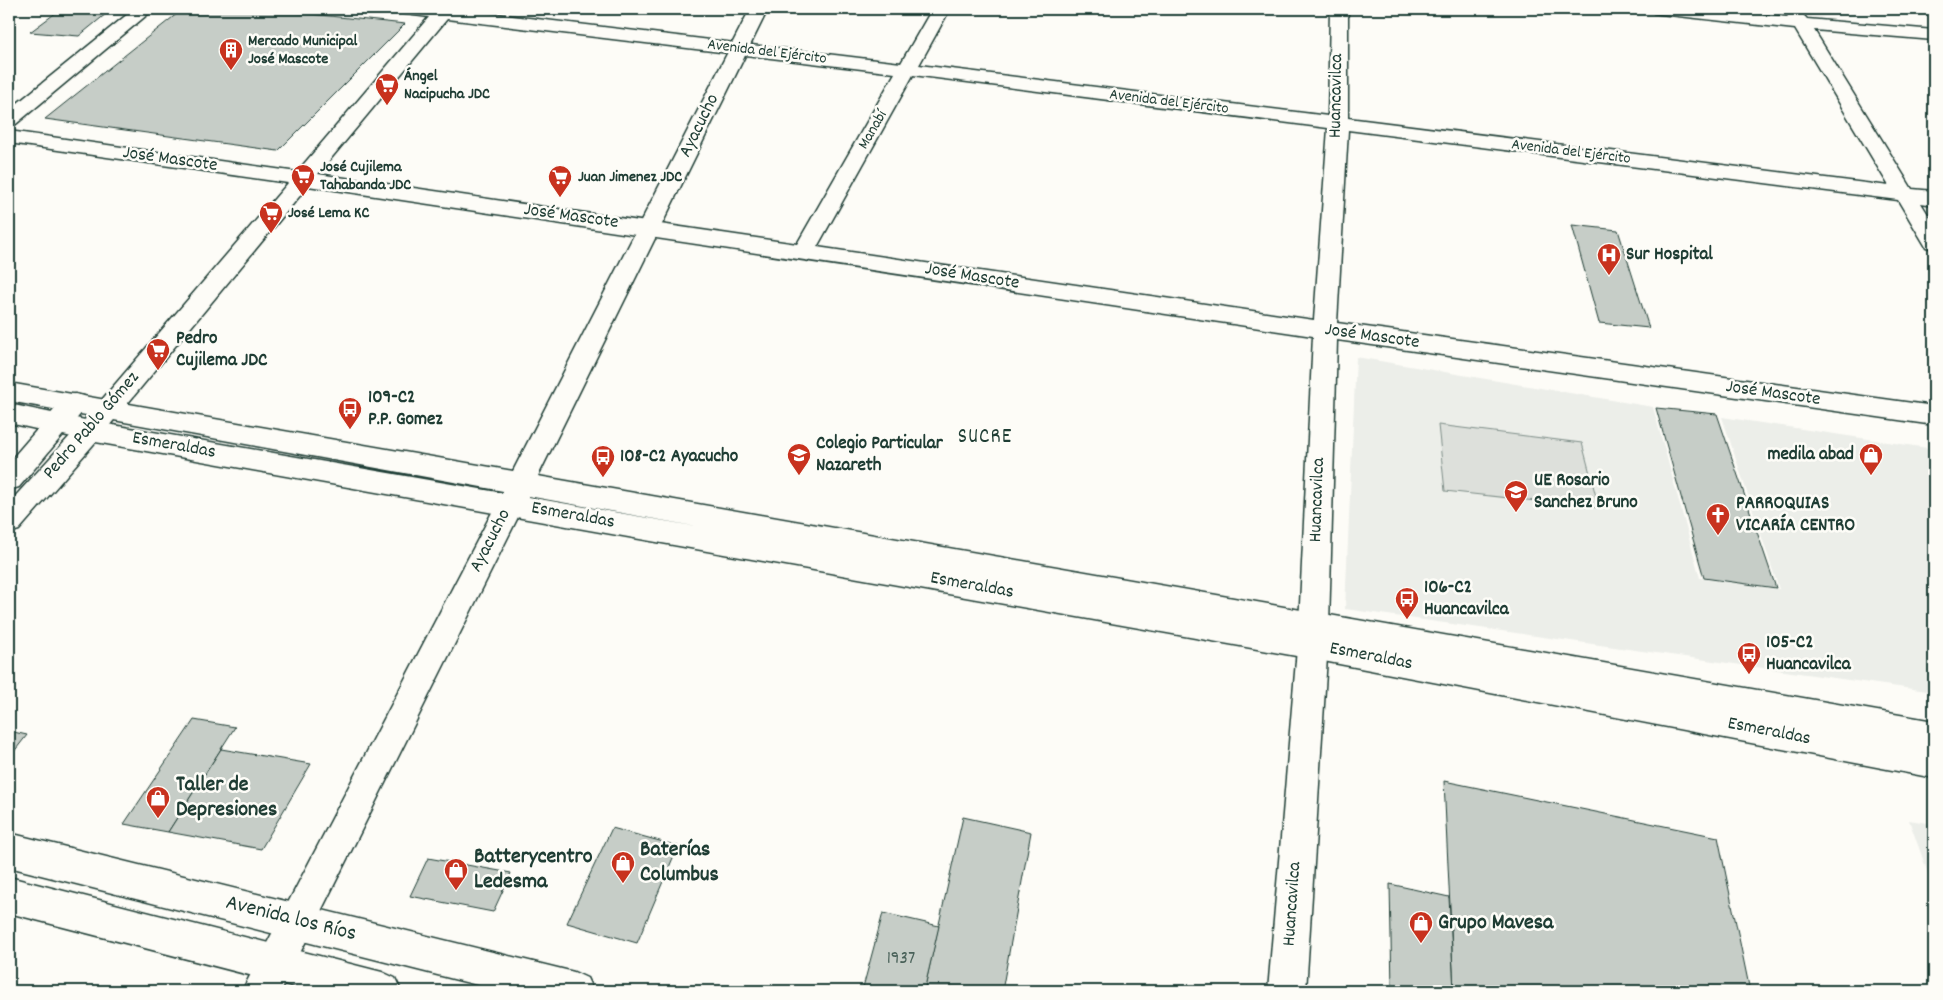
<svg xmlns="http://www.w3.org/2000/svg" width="1943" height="1000" font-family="Dekko,sans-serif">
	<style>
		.built { fill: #eceee9 }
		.green { fill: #dde0db; stroke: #7e8e88 }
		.building { fill: #c6cdc7; stroke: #1f3d34 }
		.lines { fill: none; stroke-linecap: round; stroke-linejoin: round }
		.street-casing { stroke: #1f3d34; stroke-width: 3 }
		.secondary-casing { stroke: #1f3d34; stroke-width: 3 }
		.street { fill: #fdfcf7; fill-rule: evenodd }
		.secondary { fill: #fdfcf7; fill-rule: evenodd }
		.labels { text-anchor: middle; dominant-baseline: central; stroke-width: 5; stroke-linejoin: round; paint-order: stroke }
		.far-poi-label { font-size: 16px; font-weight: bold; fill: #1f3d34; stroke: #fdfcf7; text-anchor: start }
		.far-street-label { font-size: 16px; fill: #1f3d34; stroke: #fdfcf7 }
		.street-label { font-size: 19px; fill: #1f3d34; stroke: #fdfcf7 }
		.poi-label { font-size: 19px; font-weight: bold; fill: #1f3d34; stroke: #fdfcf7; text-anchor: start }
		.near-number-label { font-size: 19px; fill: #496159 }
		.quarter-label { font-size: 21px; letter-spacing: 1px; fill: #1f3d34; stroke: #fdfcf7 }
		.near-poi-label { font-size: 22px; font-weight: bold; fill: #1f3d34; stroke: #fdfcf7; text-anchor: start }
		.near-street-label { font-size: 22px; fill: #1f3d34; stroke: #fdfcf7 }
	</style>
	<rect width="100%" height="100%" fill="#fdfcf7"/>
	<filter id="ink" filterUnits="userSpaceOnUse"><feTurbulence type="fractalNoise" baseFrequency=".02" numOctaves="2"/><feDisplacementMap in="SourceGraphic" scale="10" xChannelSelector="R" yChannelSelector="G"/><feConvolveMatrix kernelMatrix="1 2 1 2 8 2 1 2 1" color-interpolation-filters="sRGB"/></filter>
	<g filter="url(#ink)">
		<g class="built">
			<polygon points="1356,357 1653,407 1700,578 1779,589 1722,417 1934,449 1934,692 1345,609"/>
			<polygon points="1909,820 1934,824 1934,890"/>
		</g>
		<polygon class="green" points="1438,425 1582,443 1599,508 1445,491"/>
		<g class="building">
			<polygon points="61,9 112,9 79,36 30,32"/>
			<polygon points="183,9 263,9 405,24 278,151 45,119"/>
			<polygon points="1572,225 1618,230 1649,328 1599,323"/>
			<polygon points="1656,408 1717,414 1776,588 1704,578"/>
			<polygon points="194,720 235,727 168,832 124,824"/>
			<polygon points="9,731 27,735 9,758"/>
			<polygon points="221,749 311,764 261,849 168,832"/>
			<polygon points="1444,781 1718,837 1750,991 1454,991"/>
			<polygon points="963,817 1031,832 1002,991 924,991"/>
			<polygon points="612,828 678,846 637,943 567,923"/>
			<polygon points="428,858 511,873 493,912 410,896"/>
			<polygon points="1390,884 1449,897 1454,991 1392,991"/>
			<polygon points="883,913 939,926 924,991 862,991"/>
		</g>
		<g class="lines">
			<g class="street-casing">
				<g id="street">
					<polygon points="134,9 154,9 16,124 9,126 9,110"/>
					<path d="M395 9H455L901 63 932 9H950L919 65 1328 116 1330 9H1348V118L1889 186 1795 29 1660 14 1654 13 1651 9H1707L1788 17 1785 13 1788 9H1798L1807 19 1934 30V40L1814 30 1912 189 1934 191V205L1921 203 1934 224V249L1926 247 1898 200 1348 130 1337 323 1934 406V425L1337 340 1329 625 1306 991H1268L1299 625 1313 336 308 186 99 438 19 530 9 533V503L81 424 288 183 9 143V131L297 172 429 17 398 13ZM447 19 895 73 797 244 318 174ZM913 75 1328 128 1314 320 817 247Z"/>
					<polygon points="75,394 84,396 88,403 84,410 19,487 9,490 9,462 66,396"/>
					<polygon points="510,494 520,497 524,505 281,991 242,991 500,497"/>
				</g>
			</g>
			<g class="secondary-casing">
				<g id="secondary">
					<path d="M750 9H768L538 476 1934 721V778L1313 659 90 441 9 423V404L90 421 503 493V491L9 401V383L513 471ZM528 496 699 527 528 497Z"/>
					<polygon points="9,833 574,972 587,978 593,991 501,991 9,867"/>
					<polygon points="9,877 382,972 395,978 401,991 311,991 9,913"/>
				</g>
			</g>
			<use href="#street" class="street"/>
			<use href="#secondary" class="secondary"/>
		</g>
	</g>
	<defs>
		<g id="building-pin" transform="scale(1.25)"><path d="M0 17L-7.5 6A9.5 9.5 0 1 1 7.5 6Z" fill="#c8321e" stroke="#fdfcf7"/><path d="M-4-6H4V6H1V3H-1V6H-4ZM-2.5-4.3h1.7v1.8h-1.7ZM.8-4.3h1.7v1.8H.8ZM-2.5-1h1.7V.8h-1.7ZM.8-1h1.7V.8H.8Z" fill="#fff"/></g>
		<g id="supermarket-pin" transform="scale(1.25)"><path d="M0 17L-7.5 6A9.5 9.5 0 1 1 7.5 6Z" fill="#c8321e" stroke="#fdfcf7"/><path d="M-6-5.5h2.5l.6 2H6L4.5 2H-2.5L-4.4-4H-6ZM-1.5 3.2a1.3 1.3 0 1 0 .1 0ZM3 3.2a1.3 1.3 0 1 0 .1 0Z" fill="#fff"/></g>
		<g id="hospital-pin" transform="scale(1.25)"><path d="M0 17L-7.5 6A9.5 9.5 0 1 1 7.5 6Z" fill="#c8321e" stroke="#fdfcf7"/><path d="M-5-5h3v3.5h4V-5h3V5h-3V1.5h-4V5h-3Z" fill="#fff"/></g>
		<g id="bus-pin" transform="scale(1.25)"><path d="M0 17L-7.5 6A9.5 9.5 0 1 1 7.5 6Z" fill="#c8321e" stroke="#fdfcf7"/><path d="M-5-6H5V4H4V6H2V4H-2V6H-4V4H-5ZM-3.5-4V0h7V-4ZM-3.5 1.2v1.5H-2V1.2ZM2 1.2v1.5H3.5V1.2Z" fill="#fff"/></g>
		<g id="school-pin" transform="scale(1.25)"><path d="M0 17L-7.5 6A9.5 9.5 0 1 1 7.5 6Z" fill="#c8321e" stroke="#fdfcf7"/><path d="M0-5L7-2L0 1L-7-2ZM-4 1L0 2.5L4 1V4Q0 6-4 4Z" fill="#fff"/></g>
		<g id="shop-pin" transform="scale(1.25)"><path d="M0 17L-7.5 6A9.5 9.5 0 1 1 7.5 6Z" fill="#c8321e" stroke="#fdfcf7"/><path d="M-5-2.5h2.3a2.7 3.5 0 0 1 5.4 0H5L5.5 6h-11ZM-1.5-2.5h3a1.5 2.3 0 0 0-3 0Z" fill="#fff"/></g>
		<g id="church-pin" transform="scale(1.25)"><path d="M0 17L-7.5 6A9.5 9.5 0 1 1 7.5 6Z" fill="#c8321e" stroke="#fdfcf7"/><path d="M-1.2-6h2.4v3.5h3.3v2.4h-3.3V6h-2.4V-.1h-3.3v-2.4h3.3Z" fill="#fff"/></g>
	</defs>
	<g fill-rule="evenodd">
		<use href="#building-pin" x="231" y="50"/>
		<use href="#supermarket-pin" x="387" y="85"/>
		<use href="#supermarket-pin" x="303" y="176"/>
		<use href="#supermarket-pin" x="560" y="177"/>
		<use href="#supermarket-pin" x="271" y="213"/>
		<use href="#hospital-pin" x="1609" y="255"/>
		<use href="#supermarket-pin" x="158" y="350"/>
		<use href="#bus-pin" x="350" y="409"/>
		<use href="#school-pin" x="799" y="455"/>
		<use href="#shop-pin" x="1871" y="455"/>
		<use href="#bus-pin" x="603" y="457"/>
		<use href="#school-pin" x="1516" y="492"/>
		<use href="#church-pin" x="1718" y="515"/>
		<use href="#bus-pin" x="1407" y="599"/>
		<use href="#bus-pin" x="1749" y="654"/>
		<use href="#shop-pin" x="158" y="798"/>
		<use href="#shop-pin" x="623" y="863"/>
		<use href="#shop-pin" x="456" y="870"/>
		<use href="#shop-pin" x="1421" y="923"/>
	</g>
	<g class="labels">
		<g class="far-poi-label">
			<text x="248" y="41">Mercado Municipal<tspan x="248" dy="18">José Mascote</tspan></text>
			<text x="404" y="76">Ángel<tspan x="404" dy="18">Nacipucha JDC</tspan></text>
			<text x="320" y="167">José Cujilema<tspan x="320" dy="18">Tahabanda JDC</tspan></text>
			<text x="578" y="177">Juan Jimenez JDC</text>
			<text x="288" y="213">José Lema KC</text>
		</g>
		<g class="far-street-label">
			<text transform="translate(767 52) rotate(7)">Avenida del Ejército</text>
			<text transform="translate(1169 102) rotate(7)">Avenida del Ejército</text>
			<text transform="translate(873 130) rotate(-60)">Manabí</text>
			<text transform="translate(1571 152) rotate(7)">Avenida del Ejército</text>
		</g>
		<g class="street-label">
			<text transform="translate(1337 96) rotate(-89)">Huancavilca</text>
			<text transform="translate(700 126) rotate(-64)">Ayacucho</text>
			<text transform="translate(170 160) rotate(8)">José Mascote</text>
			<text transform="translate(571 217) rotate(8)">José Mascote</text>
			<text transform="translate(972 277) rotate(9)">José Mascote</text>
			<text transform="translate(1372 337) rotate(8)">José Mascote</text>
			<text transform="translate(1773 394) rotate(8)">José Mascote</text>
			<text transform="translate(92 426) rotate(-49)">Pedro Pablo Gómez</text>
			<text transform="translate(174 446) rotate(10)">Esmeraldas</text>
			<text transform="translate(1318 500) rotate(-88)">Huancavilca</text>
			<text transform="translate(573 516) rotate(10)">Esmeraldas</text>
			<text transform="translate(491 541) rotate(-63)">Ayacucho</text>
			<text transform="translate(972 586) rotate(10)">Esmeraldas</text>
			<text transform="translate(1371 657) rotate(11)">Esmeraldas</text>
			<text transform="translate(1769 732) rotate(11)">Esmeraldas</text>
			<text transform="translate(1293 904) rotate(-86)">Huancavilca</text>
		</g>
		<g class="poi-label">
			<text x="1626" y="255">Sur Hospital</text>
			<text x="176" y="339">Pedro<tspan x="176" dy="22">Cujilema JDC</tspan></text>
			<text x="368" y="398">109-C2<tspan x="368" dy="22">P.P. Gomez</tspan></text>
			<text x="816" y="444">Colegio Particular<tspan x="816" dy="22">Nazareth</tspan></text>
			<text x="1854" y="455" text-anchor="end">medila abad</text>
			<text x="620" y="457">108-C2 Ayacucho</text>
			<text x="1534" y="481">UE Rosario<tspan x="1534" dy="22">Sanchez Bruno</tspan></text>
			<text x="1736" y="504">PARROQUIAS<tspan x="1736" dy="22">VICARÍA CENTRO</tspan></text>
			<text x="1424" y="588">106-C2<tspan x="1424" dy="22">Huancavilca</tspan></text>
			<text x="1766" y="643">105-C2<tspan x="1766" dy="22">Huancavilca</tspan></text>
		</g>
		<g class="near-number-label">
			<text x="901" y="959">1937</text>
		</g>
		<g class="quarter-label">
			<text x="985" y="438">SUCRE</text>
		</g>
		<g class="near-poi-label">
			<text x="176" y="785">Taller de<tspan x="176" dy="25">Depresiones</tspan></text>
			<text x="640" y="850">Baterías<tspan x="640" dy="25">Columbus</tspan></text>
			<text x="474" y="857">Batterycentro<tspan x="474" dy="25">Ledesma</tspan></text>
			<text x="1438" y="923">Grupo Mavesa</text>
		</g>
		<g class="near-street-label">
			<text transform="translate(291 919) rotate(14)">Avenida los Ríos</text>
		</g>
	</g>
	<rect width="1943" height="1000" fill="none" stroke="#fdfcf7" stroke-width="30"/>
	<rect x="15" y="15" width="1913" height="970" fill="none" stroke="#1f3d34" stroke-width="2" filter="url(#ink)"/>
</svg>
